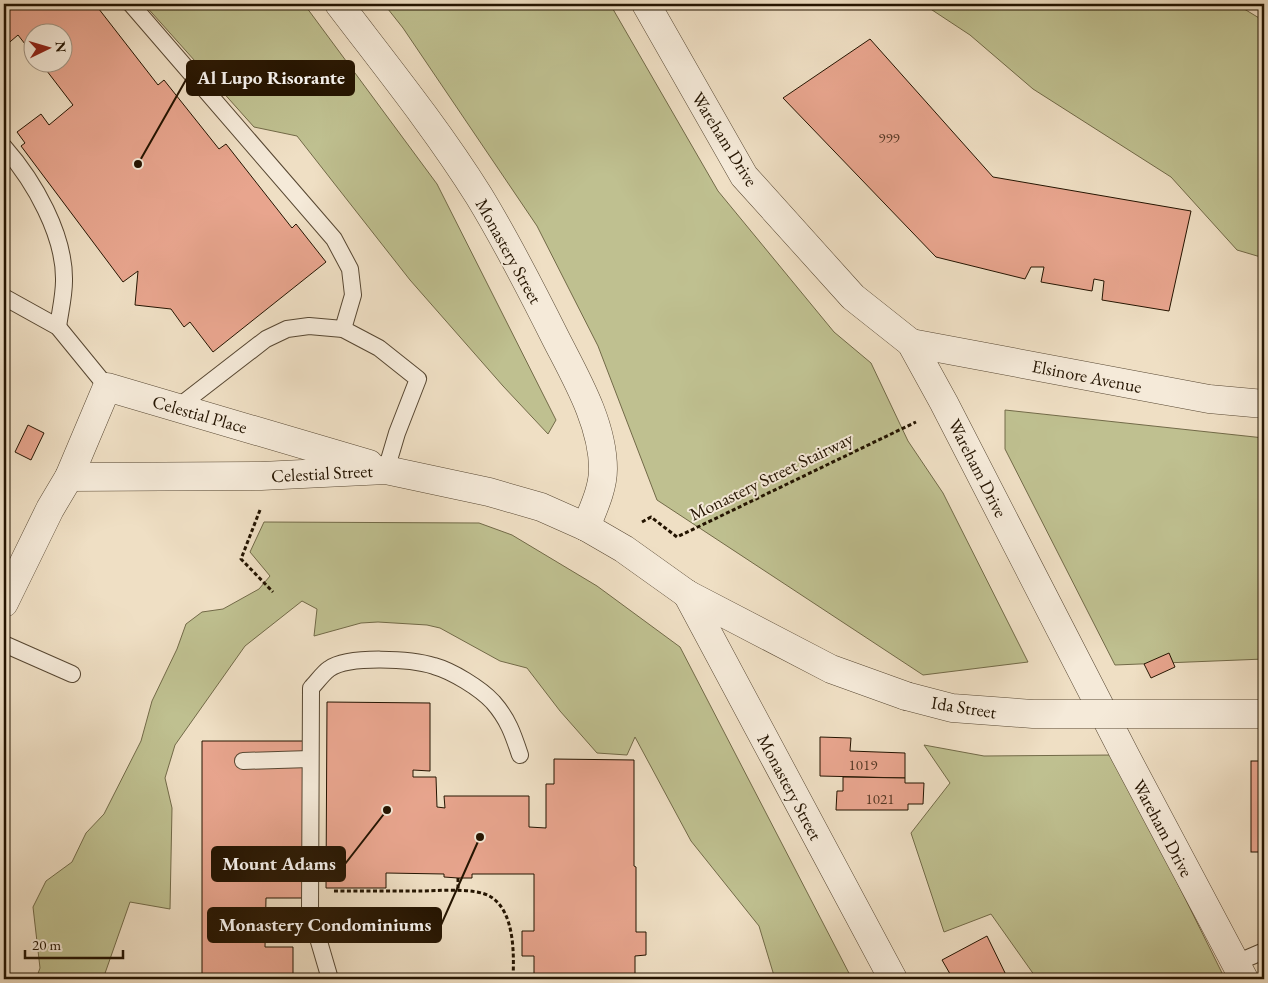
<svg xmlns="http://www.w3.org/2000/svg" width="1268" height="983" font-family="'EB Garamond',serif">
	<style>
		.green { fill: #bfc090; stroke: #726a48 }
		.building { fill: #e8a58e; stroke: #241401 }
		.lines { fill: none; stroke-linecap: round; stroke-linejoin: round }
		.lane-casing { stroke: #574732; stroke-width: 18 }
		.street-casing { stroke: #574732; stroke-width: 29 }
		.path { stroke: #241401; stroke-width: 3; stroke-dasharray: 4 2.5; stroke-linecap: butt }
		.lane { stroke: #f5ead9; stroke-width: 16 }
		.street { stroke: #f5ead9; stroke-width: 28 }
		.street-bridge-casing { stroke: #574732; stroke-width: 29; stroke-linecap: butt }
		.street-bridge { stroke: #f5ead9; stroke-width: 28 }
		.labels { text-anchor: middle; dominant-baseline: central; stroke-width: 4; stroke-linejoin: round; paint-order: stroke }
		.number-label { font-size: 15px; fill: #553824 }
		.street-label { font-size: 18px; fill: #241401; stroke: #f5ead9 }
		.leader { fill: none; stroke: #241401; stroke-width: 2 }
		.callout-dot { fill: #241401; stroke: #f5ead9; stroke-width: 2 }
		.callout { fill: #241401; stroke: #241401; stroke-width: 2 }
		.callout-label { font-size: 19px; text-anchor: middle; font-weight: bold; fill: #fff }
	</style>
	<rect width="100%" height="100%" fill="#efdfc4"/>
	<filter id="stains"><feTurbulence type="fractalNoise" baseFrequency=".004" numOctaves="4"/><feColorMatrix values="0 0 0 0 .2 0 0 0 0 .09 0 0 0 0 .02 0 0 0 .5 -.17"/></filter>
	<radialGradient id="worn" r=".72"><stop offset=".6" stop-color="#630" stop-opacity="0"/><stop offset="1" stop-color="#630" stop-opacity=".3"/></radialGradient>
	<g class="green">
		<polygon points="144,4 304,4 437,184 556,420 548,434 503,386 410,280 297,136 254,127"/>
		<polygon points="384,4 610,4 718,191 834,332 871,363 908,441 943,493 1028,662 923,675 657,500 598,346 537,226 403,28"/>
		<polygon points="923,4 1236,4 1264,21 1264,258 1237,250 1171,177 1033,89 970,35"/>
		<polygon points="1005,410 1264,438 1264,659 1115,665 1005,449"/>
		<polygon points="264,522 479,523 512,535 597,586 680,647 852,979 775,979 759,926 691,841 635,737 627,755 597,753 560,711 527,668 500,661 440,628 427,625 378,622 361,623 314,636 317,609 302,601 245,646 175,745 165,778 172,808 170,909 130,902 103,979 36,979 40,968 33,907 46,881 72,862 86,833 104,814 141,741 152,701 177,649 186,624 202,612 223,609 259,589 270,576 250,552"/>
		<polygon points="924,745 984,756 1114,755 1225,979 1037,979 991,914 944,932 911,833 950,783"/>
	</g>
	<g class="building">
		<polygon points="4,4 95,4 158,85 164,80 219,149 226,144 292,228 296,224 326,262 213,352 190,322 184,327 171,309 135,305 138,271 123,282 21,146 25,143 17,132 41,114 49,125 73,105 40,62 62,62 62,32 32,32 32,53 18,35 4,47"/>
		<polygon points="870,39 993,177 1191,211 1169,311 1102,300 1104,281 1094,279 1092,291 1041,282 1044,267 1031,267 1025,279 936,257 783,98"/>
		<polygon points="28,425 44,433 31,460 15,452"/>
		<polygon points="1169,653 1175,667 1151,678 1144,664"/>
		<polygon points="327,702 430,703 430,771 413,770 413,777 436,777 437,807 445,808 444,796 529,796 529,827 546,828 546,784 554,784 554,759 634,760 634,866 636,867 636,932 646,932 646,955 635,956 635,979 534,979 534,956 522,956 522,931 534,931 534,874 472,874 472,878 458,878 444,877 444,874 386,873 386,888 326,888"/>
		<polygon points="820,737 851,738 850,751 905,753 905,778 820,776"/>
		<polygon points="202,741 303,741 303,898 266,898 265,947 293,947 293,979 202,979"/>
		<rect x="1251" y="761" width="13" height="91"/>
		<polygon points="843,777 905,778 905,783 924,783 923,804 908,804 908,810 836,810 837,791 843,791"/>
		<polygon points="987,936 1008,979 953,979 942,960"/>
	</g>
	<g class="lines">
		<g class="lane-casing">
			<g id="lane">
				<polyline points="131,4 334,239 350,269 353,295 343,329"/>
				<path d="M4 147C34 181 65 235 64 281 64 296 60 312 58 327"/>
				<polyline points="4,297 58,327 107,387"/>
				<polyline points="178,407 266,339 287,329 309,326 343,329 379,348 418,379 397,433 386,470"/>
				<polyline points="4,644 72,674"/>
				<polyline points="243,761 310,759"/>
				<polyline points="240,928 315,927"/>
				<polyline points="1236,963 1264,951"/>
				<path d="M330 979 310 911 311 688C317 682 323 673 329 669 349 655 412 659 434 666 452 671 480 688 493 702 508 719 513 734 520 755"/>
			</g>
		</g>
		<g class="street-casing">
			<g id="street">
				<path d="M339 4C387 67 437 129 479 196 507 242 532 291 556 339 576 378 603 424 603 469 603 489 593 509 586 527"/>
				<polyline points="646,4 744,176 853,297 911,343 944,403 1125,755 1244,979"/>
				<polyline points="911,343 1209,399 1264,404"/>
				<polyline points="69,477 261,476 386,470 489,492 541,507 586,527 624,549 687,594 831,669 906,696"/>
				<polyline points="687,594 893,979"/>
				<polyline points="4,603 50,509 69,477 107,387 369,464"/>
			</g>
		</g>
		<g class="path">
			<polyline points="260,510 241,559 273,592"/>
			<polyline points="642,522 651,517 677,537 916,422"/>
			<polyline points="458,878 458,890"/>
			<path d="M334 891C362 891 391 891 419 891 437 891 476 887 491 897 515 912 514 955 513 979"/>
		</g>
		<use href="#lane" class="lane"/>
		<use href="#street" class="street"/>
		<g class="street-bridge-casing">
			<polyline id="street-bridge" points="906,696 952,708 1033,714 1264,714"/>
		</g>
		<use href="#street-bridge" class="street-bridge"/>
	</g>
	<g class="labels">
		<g class="number-label">
			<text x="889" y="137">999</text>
			<text x="863" y="764">1019</text>
			<text x="880" y="798">1021</text>
		</g>
		<g class="street-label">
			<text transform="translate(725 139) rotate(58)">Wareham Drive</text>
			<text transform="translate(509 251) rotate(61)">Monastery Street</text>
			<text transform="translate(1087 376) rotate(11)">Elsinore Avenue</text>
			<text transform="translate(200 414) rotate(16)">Celestial Place</text>
			<text transform="translate(978 468) rotate(63)">Wareham Drive</text>
			<text transform="translate(322 473) rotate(-3)">Celestial Street</text>
			<text transform="translate(771 476) rotate(-26)">Monastery Street Stairway</text>
			<text transform="translate(964 707) rotate(9)">Ida Street</text>
			<text transform="translate(790 787) rotate(62)">Monastery Street</text>
			<text transform="translate(1163 828) rotate(62)">Wareham Drive</text>
		</g>
	</g>
	<path class="leader" d="M138 164L187 78M387 810L345 864M480 837L441 925"/>
	<g class="callout-dot">
		<circle cx="138" cy="164" r="5"/>
		<circle cx="387" cy="810" r="5"/>
		<circle cx="480" cy="837" r="5"/>
	</g>
	<g class="callout">
		<rect x="187" y="61" width="167" height="34" rx="5"/>
		<rect x="212" y="847" width="133" height="34" rx="5"/>
		<rect x="208" y="908" width="233" height="34" rx="5"/>
	</g>
	<g class="callout-label">
		<text x="271" y="84">Al Lupo Risorante</text>
		<text x="279" y="870">Mount Adams</text>
		<text x="325" y="931">Monastery Condominiums</text>
	</g>
	<rect width="1268" height="983" fill="none" stroke="#efdfc4" stroke-width="20"/>
	<rect x="5" y="5" width="1258" height="973" fill="none" stroke="#241401" stroke-width="2.5"/>
	<rect x="10" y="10" width="1248" height="963" fill="none" stroke="#241401"/>
	<g transform="translate(48 48) rotate(85)"><circle r="24" fill="#f5ead9" stroke="#a19483"/>
	<path d="M0-4L9 19L0 12L-9 19Z" fill="#8f2418"/>
	<text y="-8" font-size="14" font-weight="bold" text-anchor="middle" fill="#241401">N</text>
	</g>
	<path d="M25 950v8h98v-8" fill="none" stroke="#241401" stroke-width="2.5"/>
	<text x="32" y="950" font-size="15" fill="#241401" stroke="#f5ead9" stroke-width="4" paint-order="stroke">20 m</text>
	<rect width="100%" height="100%" filter="url(#stains)"/>
	<rect width="100%" height="100%" fill="url(#worn)"/>
</svg>
